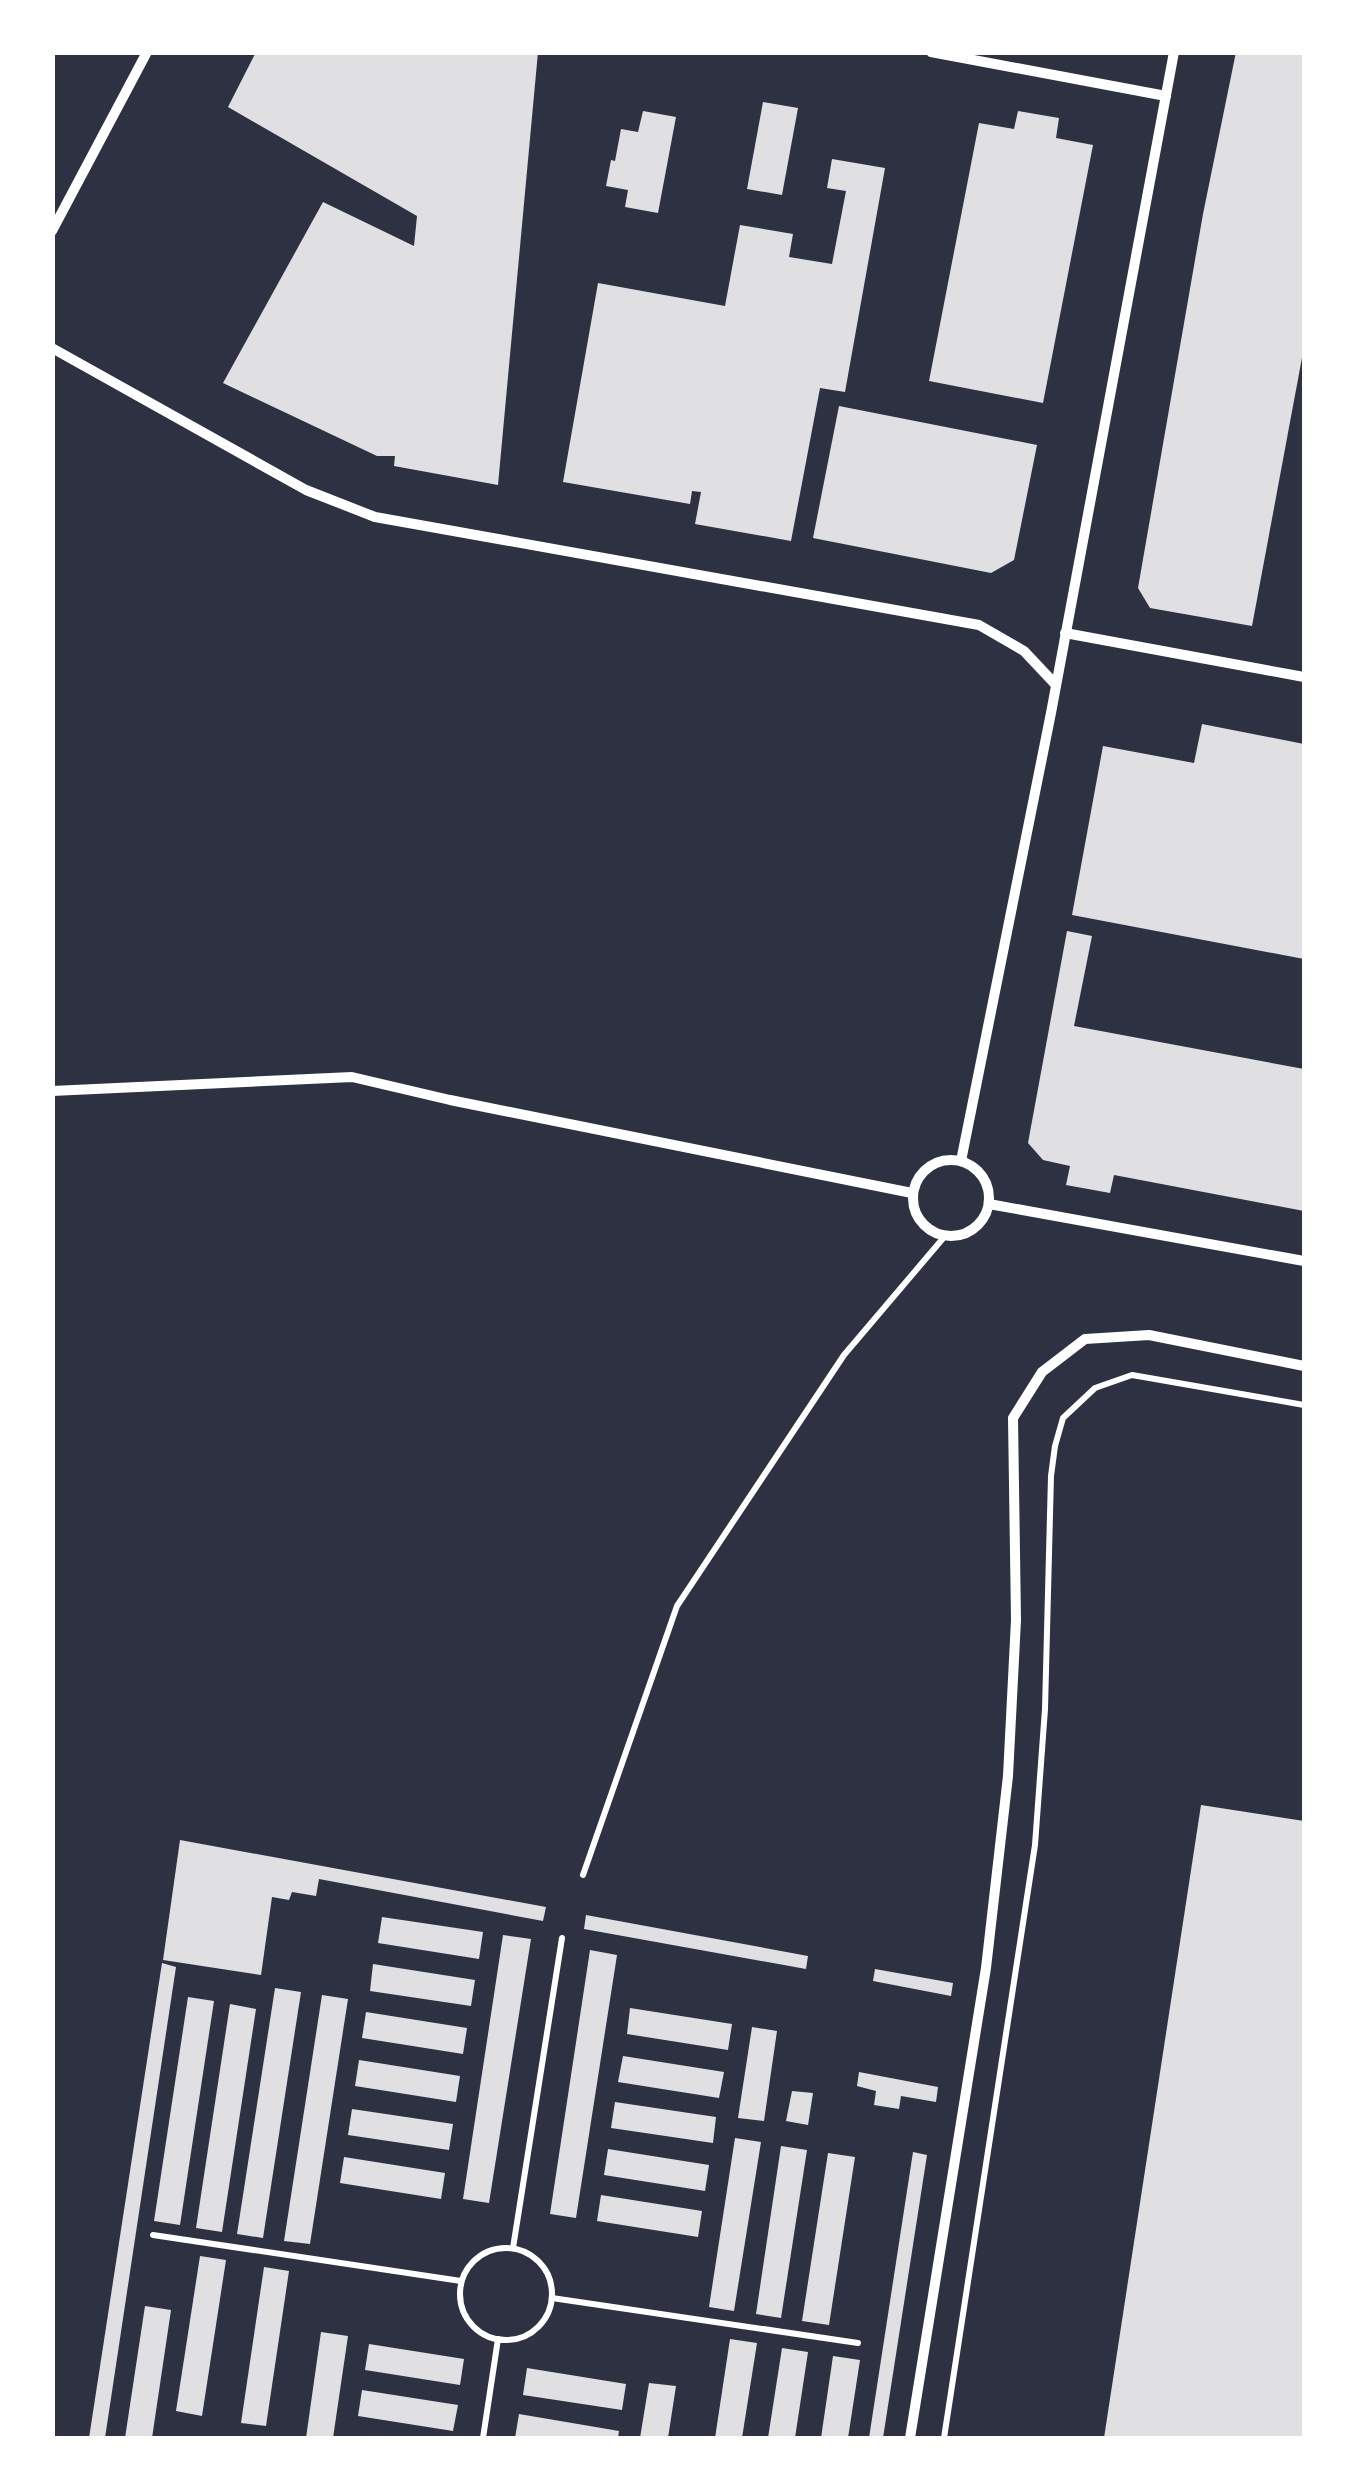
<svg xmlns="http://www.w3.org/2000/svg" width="1357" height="2491" font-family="'Archivo Narrow',sans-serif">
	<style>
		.building { fill: #e0e0e3 }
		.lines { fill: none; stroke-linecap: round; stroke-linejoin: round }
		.path { stroke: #fff; stroke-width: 6 }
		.minor { stroke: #fff; stroke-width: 10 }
	</style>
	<rect width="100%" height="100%" fill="#2d3142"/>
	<g class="building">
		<polygon points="256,52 538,52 498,485 394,466 395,456 377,456 223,383 323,202 414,246 417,216 228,107"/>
		<polygon points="1236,52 1304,52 1304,347 1252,626 1150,608 1138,588 1203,214"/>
		<polygon points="763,102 798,108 782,195 747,189"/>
		<polygon points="643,111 676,117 658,213 625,207 628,190 606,186 611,160 615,161 621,129 638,132"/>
		<polygon points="1018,111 1059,118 1056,138 1093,145 1043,403 929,381 979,123 1014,129"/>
		<polygon points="832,159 885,168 845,392 820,388 791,541 695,524 701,492 692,491 690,504 563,482 598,283 725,306 740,225 793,234 789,257 832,264 846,191 827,188"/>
		<polygon points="839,406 1037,445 1014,560 991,573 813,538"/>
		<polygon points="1202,724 1304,744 1304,959 1072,915 1103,746 1194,763"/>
		<polygon points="1067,931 1092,936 1074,1026 1304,1069 1304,1211 1114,1175 1110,1193 1066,1185 1070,1166 1043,1160 1028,1143"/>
		<polygon points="1201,1805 1304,1821 1304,2438 1104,2438"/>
		<polygon points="180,1840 546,1907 543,1921 319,1879 316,1896 292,1892 289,1900 272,1897 261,1975 163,1960"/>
		<polygon points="586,1915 808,1956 806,1969 584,1929"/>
		<polygon points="382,1917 483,1932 479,1959 378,1943"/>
		<polygon points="503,1935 531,1939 489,2203 463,2199"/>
		<polygon points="590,1950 617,1955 576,2218 550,2214"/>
		<polygon points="162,1963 176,1967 105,2438 89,2438"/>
		<polygon points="373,1964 475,1980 471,2006 370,1991"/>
		<polygon points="875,1969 953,1983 951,1996 873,1981"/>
		<polygon points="275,1988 301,1992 263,2238 237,2234"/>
		<polygon points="322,1995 348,1999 310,2244 284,2241"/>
		<polygon points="188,1997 214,2001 180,2225 154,2221"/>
		<polygon points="230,2004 256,2009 222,2232 196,2228"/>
		<polygon points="630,2008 732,2024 728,2050 627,2034"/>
		<polygon points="366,2012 467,2028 463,2054 362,2038"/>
		<polygon points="752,2027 777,2031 764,2121 738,2118"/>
		<polygon points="623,2056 724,2072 719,2098 618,2082"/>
		<polygon points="359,2060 460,2076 456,2102 355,2086"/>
		<polygon points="859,2072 938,2087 936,2102 901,2096 899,2109 874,2105 876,2091 857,2086"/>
		<polygon points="792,2091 813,2093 808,2125 786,2121"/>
		<polygon points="615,2102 716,2117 713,2143 611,2128"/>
		<polygon points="352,2109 453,2124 449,2150 348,2135"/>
		<polygon points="735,2138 761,2142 734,2311 709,2307"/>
		<polygon points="781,2146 807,2150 781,2318 756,2314"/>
		<polygon points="608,2149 709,2165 705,2191 604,2175"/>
		<polygon points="913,2152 927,2155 883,2438 869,2438"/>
		<polygon points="828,2153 855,2157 829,2325 802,2321"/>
		<polygon points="344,2157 445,2173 441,2199 340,2183"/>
		<polygon points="601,2195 702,2211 698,2237 597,2221"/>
		<polygon points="200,2256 226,2260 202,2416 176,2411"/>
		<polygon points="264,2267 289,2271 266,2426 241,2423"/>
		<polygon points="145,2306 171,2310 152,2438 125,2438"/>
		<polygon points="321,2332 348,2336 333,2438 306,2438"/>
		<polygon points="730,2339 757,2343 742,2438 715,2438"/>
		<polygon points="369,2344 464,2359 460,2385 365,2370"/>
		<polygon points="782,2348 808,2352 795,2438 768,2438"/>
		<polygon points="833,2356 860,2360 848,2438 821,2438"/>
		<polygon points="527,2368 626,2384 622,2410 523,2395"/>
		<polygon points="649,2383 676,2386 668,2438 640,2438"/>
		<polygon points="362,2390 458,2405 453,2431 358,2416"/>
		<polygon points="519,2414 619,2431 618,2438 515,2438"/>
	</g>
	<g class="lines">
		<g class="path">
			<polyline points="583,1875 677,1606 844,1355 945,1236"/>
			<polyline points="153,2235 461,2281"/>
			<polyline points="513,2248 562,1938"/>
			<circle cx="506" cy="2294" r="46"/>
			<polyline points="552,2298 858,2343"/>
			<polyline points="483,2438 498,2339"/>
			<polyline points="944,2438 1035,1845 1045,1709 1051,1476 1055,1446 1063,1418 1095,1388 1132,1375 1304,1405"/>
		</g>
		<g class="minor">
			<polyline points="931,52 1166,96"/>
			<polyline points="52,231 147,52"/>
			<polyline points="52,348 306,490 375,517 979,625 1024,651 1056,685"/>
			<polyline points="1065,633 1304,677"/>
			<polyline points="52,1091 352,1077 450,1100 912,1193"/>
			<circle cx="951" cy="1198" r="38"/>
			<polyline points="961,1161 1051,713 1174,52"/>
			<polyline points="989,1204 1304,1261"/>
			<polyline points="910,2438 986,1968 1008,1776 1016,1620 1013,1418 1042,1372 1085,1339 1149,1335 1304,1366"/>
		</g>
	</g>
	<rect width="1357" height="2491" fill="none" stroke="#ffffff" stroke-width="110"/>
</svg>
